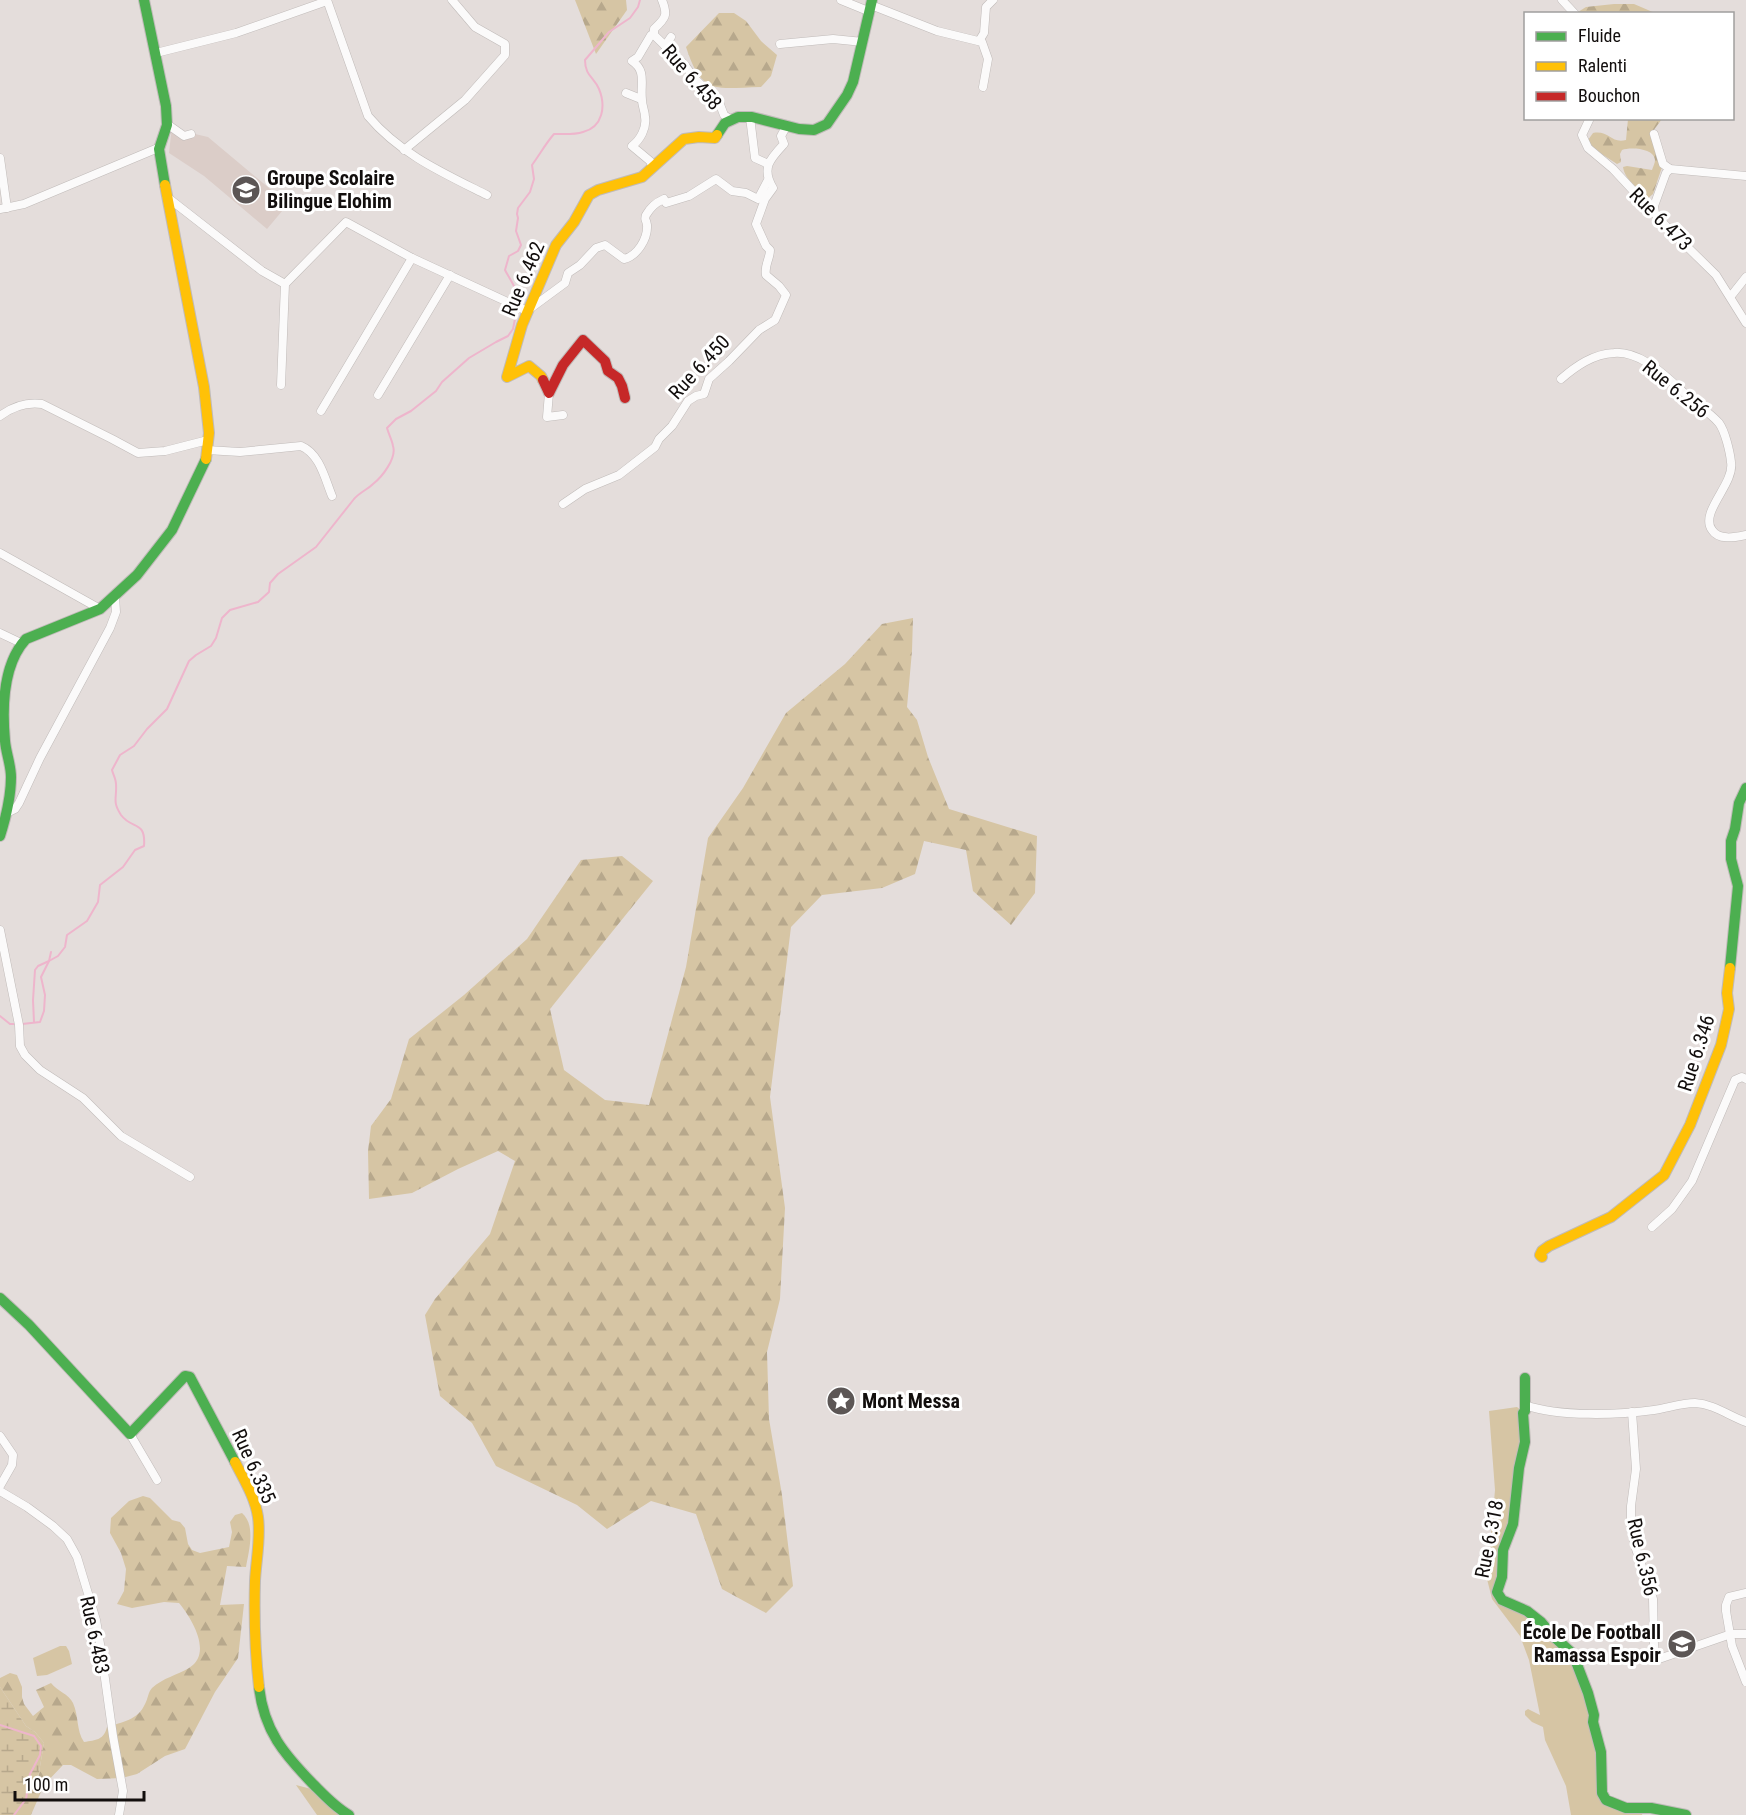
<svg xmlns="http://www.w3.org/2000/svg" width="1746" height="1815" font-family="'Roboto Condensed',sans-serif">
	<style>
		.built { fill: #dbcdc8 }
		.green { fill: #d6c5a4 }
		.forest { fill: url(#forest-firs) }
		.wetland { fill: url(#wetland-marsh) }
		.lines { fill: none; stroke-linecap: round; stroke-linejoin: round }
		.stream { stroke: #eeb5cc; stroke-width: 2 }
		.street-casing { stroke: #c0bbb9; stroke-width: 9 }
		.fast-casing { stroke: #c0bbb9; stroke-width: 12 }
		.slow-casing { stroke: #c0bbb9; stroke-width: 12 }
		.jam-casing { stroke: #c0bbb9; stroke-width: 12 }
		.street { stroke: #fbfafa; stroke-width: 8 }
		.fast { stroke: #4caf50; stroke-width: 10 }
		.slow { stroke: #ffc107; stroke-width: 10 }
		.jam { stroke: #c62828; stroke-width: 10 }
		.labels { text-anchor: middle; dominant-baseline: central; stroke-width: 6; stroke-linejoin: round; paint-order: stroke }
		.street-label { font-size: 20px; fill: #120e0d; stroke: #fff }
		.poi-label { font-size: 20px; font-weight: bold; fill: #120e0d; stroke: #fff; text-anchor: start }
	</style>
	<defs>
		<pattern id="forest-firs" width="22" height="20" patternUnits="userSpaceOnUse" patternTransform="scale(1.5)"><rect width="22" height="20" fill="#d6c5a4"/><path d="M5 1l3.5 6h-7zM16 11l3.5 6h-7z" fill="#b7a88c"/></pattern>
		<pattern id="wetland-marsh" width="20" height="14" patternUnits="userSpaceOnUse" patternTransform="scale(1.5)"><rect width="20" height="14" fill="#d6c5a4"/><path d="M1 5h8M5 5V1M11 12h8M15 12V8" fill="none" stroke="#b7a88c"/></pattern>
	</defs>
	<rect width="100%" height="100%" fill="#e4dddb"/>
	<polygon class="built" points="172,126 182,131 208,137 288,204 267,229 204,176 169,153"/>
	<g class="green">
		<polygon points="1517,1407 1522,1411 1526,1431 1497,1592 1563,1644 1588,1693 1606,1800 1644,1808 1642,1815 1571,1815 1566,1786 1545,1740 1543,1727 1532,1722 1525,1715 1525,1711 1528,1709 1540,1715 1529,1660 1520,1636 1492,1599 1487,1579 1495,1490 1489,1411"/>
		<polygon points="60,1646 66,1646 69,1651 72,1664 47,1675 37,1676 33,1658"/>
		<polygon points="296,1785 319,1791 349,1815 317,1815"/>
	</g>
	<g class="forest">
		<polygon points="575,0 626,0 627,10 596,54"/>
		<polygon points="1614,4 1634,4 1655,13 1580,14 1578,12 1586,7"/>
		<path d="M719 13H734L746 21 761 41 777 55 771 76 761 87C715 88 702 96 686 47Z"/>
		<path d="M1628 119H1662L1650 135 1661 162 1662 167 1653 194 1647 199C1640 189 1625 181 1623 167L1627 166 1652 170C1653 167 1655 163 1655 160 1654 148 1630 147 1622 150L1620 154 1621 162 1617 164 1594 149 1588 140 1593 133C1609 130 1611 144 1626 140Z"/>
		<polygon points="913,618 912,651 907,707 917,720 928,757 949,809 1037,836 1035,893 1011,925 973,891 966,850 924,841 915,874 882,888 822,895 791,927 770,1097 785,1208 780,1299 767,1352 769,1419 782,1495 793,1586 766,1613 722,1589 696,1514 651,1501 607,1529 577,1505 496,1466 472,1423 440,1396 425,1315 435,1299 490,1234 515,1161 498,1151 458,1169 412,1193 369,1199 368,1151 371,1126 391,1099 409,1039 464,995 527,939 581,860 622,856 653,881 550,1009 564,1070 605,1100 649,1105 686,967 708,838 743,788 786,713 845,664 882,624"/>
		<path d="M143 1496 150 1498 172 1520 180 1522 185 1528 188 1544 192 1550 200 1553 229 1547 232 1532 230 1522 235 1515 242 1513C256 1525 249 1550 246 1567L227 1566 220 1605 244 1604 238 1658 215 1692 185 1749 165 1756 137 1774 122 1778 97 1779 71 1765H63L44 1785 38 1778 44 1743 35 1732 26 1726 0 1687V1678L10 1673 17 1675 22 1687V1697L24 1704 33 1716 44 1707 36 1690 51 1683C57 1691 69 1694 73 1703 79 1716 76 1730 84 1742 96 1740 104 1740 107 1727 122 1722 138 1720 145 1704 148 1699 148 1692 152 1688 163 1678 177 1675 189 1668 213 1653 192 1619 179 1603L164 1602 132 1608 117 1604 124 1591 126 1569 121 1553 110 1533 111 1518 129 1501Z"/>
	</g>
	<polygon class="wetland" points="0,1687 26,1726 35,1732 44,1743 38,1778 44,1785 31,1815 0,1815"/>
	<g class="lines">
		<g class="stream">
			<path d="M517 304C520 292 510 280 505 270L509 256 518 251 521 245 516 231 518 218 517 214 518 208 530 192 534 179 532 165C540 154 546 143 554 134 564 134 574 135 583 132 603 127 606 106 599 89 594 77 585 76 585 60L609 32 630 18 638 7 640 0"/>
			<polyline points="0,1016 10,1024 16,1024"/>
			<polyline points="34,1022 33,1000 35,970 38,966 49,961 51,952"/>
			<path d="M22 1024 40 1022 44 1011 45 995 41 977 49 961 58 956 65 947 67 935 87 921 98 902 100 885 123 867 135 850 144 846C146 820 132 830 121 815 112 801 117 799 116 784 116 779 113 774 112 770L120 755 134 746 147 729 167 709 189 661 196 655 211 646 216 638 222 618 230 610 258 602 269 592 270 583 278 574 316 547 354 499C360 492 367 490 373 484 382 477 397 458 393 446 392 440 389 435 387 428L396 419 411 411 436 391 442 382 469 358 496 342 508 336 513 329 517 309"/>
			<polyline points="0,1725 34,1736 41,1746 40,1755 30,1774 26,1799 14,1815"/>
		</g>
		<g class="street-casing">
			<g id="street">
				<path d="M327 0 368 116C400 154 443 173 487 195"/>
				<polyline points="841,0 868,11"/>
				<polyline points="1562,0 1575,14"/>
				<polyline points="871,5 937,31 982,42 988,59 983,87"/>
				<polyline points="654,35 684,64 695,79 719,102 724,115 730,119"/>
				<polyline points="979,41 984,33 986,7 993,0"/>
				<polyline points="780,44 833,39 863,42"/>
				<polyline points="665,46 671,37"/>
				<polyline points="156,53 236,33 327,1"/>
				<polyline points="626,93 641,99"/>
				<polyline points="750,117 755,158 768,164"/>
				<polyline points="1590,118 1582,135 1588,148 1613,169 1667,227 1716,275 1746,323"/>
				<polyline points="167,124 184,136 191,134"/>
				<polyline points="1654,134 1663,164 1670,169 1746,176"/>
				<polyline points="404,150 465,100 505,55 505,44 475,27 452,0"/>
				<polyline points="0,158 7,208"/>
				<path d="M653 167 650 161 632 146C640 140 647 128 645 117 645 111 642 106 642 100 640 84 647 71 632 61L638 57 651 35H654V29C666 18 668 15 662 0"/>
				<polyline points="167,197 262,271 285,284"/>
				<polyline points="0,209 24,204 158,148"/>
				<polyline points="1655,213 1654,206 1666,173 1670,169"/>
				<polyline points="1731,296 1746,277"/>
				<path d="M1561 379C1576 366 1593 354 1614 353 1626 352 1638 357 1648 363 1665 373 1679 389 1694 402 1702 408 1712 415 1719 423 1725 431 1730 452 1731 462 1735 484 1699 512 1712 530 1719 541 1736 537 1746 535"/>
				<path d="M281 385 285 284 346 222 412 258 527 311 565 283 568 273 580 265 596 248 605 245 624 259C637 256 648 239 647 225 646 218 644 221 646 215 651 207 655 203 664 199L666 203 689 196 716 179 732 191 746 193 758 199 768 180"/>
				<polyline points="549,393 547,417 563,415"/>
				<polyline points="378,395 450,275"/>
				<polyline points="321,411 412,258"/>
				<path d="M0 416C12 407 27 402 42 404L112 439 138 453 165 451 208 440"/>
				<path d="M207 450 240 452 301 446C320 454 325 479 332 496"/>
				<path d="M563 504 585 489 619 475 655 447 659 439 672 426 688 401 696 396 704 394 709 379 729 361 759 330 775 320 786 295 779 286 766 275C764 265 770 259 770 250L766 246 756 224 765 199 773 188C761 168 770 159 784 144L781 136 786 127"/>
				<polyline points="0,553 100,609"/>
				<polyline points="0,633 21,643"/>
				<polyline points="7,813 15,809 19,803 40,758 110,628 116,612 115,596"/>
				<polyline points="0,930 19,1025 20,1046 25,1055 40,1070 83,1098 121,1136 190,1177"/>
				<polyline points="1652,1227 1672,1209 1692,1181 1735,1080 1742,1077 1746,1079"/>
				<path d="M1525 1405C1560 1417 1617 1415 1654 1410 1668 1408 1681 1403 1695 1403 1714 1404 1729 1416 1746 1422"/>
				<polyline points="1632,1412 1636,1469 1631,1506 1631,1527 1635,1546 1653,1599 1654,1645 1656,1660 1731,1634 1746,1634"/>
				<polyline points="130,1434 157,1480"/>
				<polyline points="0,1436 13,1455 12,1465 0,1486"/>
				<polyline points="0,1491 27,1507 53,1526 67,1539 77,1557 96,1620 101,1650 113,1736 123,1791 119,1815"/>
				<polyline points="1746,1593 1729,1597 1726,1605 1726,1611 1732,1646 1746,1682"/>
			</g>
		</g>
		<g class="fast-casing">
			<g id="fast">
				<polyline points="144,0 166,106 167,125 159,149 165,185"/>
				<polyline points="717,135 725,123 738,117 752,117 799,129 814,130 827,124 847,95 853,82 872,0"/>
				<path d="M0 836C6 817 11 797 11 777 11 765 6 753 5 741 2 708 3 664 26 639L100 609 137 575 172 530 206 459"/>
				<polyline points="1730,968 1738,886 1731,859 1731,841 1735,829 1739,803 1746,788"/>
				<polyline points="0,1298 29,1325 130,1434 185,1376 190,1377 235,1462"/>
				<polyline points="1525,1378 1525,1411 1523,1413 1525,1442 1519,1468 1513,1524 1503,1550 1502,1577 1497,1592 1502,1600 1527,1611 1541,1622 1552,1635 1573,1654 1588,1693 1594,1715 1593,1722 1601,1752 1602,1793 1606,1800 1626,1808 1651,1808 1686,1815"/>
				<path d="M259 1687C264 1731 284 1754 313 1784 325 1796 335 1807 349 1815"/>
			</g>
		</g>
		<g class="slow-casing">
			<g id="slow">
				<polyline points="165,185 204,387 209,433 206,459"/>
				<polyline points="543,380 541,376 529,366 507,377 522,325 556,245 574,222 589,195 598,190 642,177 684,139 699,137 715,138 717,135"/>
				<polyline points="1542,1257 1540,1255 1542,1251 1549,1246 1611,1217 1664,1175 1690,1125 1721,1045 1729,1009 1727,993 1730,968"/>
				<path d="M235 1462C244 1480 255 1497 258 1517 261 1538 256 1560 255 1581 254 1616 255 1652 259 1687"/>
			</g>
		</g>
		<g class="jam-casing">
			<polyline id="jam" points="543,380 549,393 563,365 583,340 605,361 608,371 618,378 622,386 625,398"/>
		</g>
		<use href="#street" class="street"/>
		<use href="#fast" class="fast"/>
		<use href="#slow" class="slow"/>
		<use href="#jam" class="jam"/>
	</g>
	<defs>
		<g id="school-disc" transform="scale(1.5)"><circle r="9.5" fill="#5c5655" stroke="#fff"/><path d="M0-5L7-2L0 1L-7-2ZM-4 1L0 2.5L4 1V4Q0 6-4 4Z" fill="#fff"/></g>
		<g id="sight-disc" transform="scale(1.5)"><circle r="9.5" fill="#5c5655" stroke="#fff"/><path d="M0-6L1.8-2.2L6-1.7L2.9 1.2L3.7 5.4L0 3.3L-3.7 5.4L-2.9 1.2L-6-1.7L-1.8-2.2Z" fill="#fff"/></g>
		<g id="university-disc" transform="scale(1.5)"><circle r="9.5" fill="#5c5655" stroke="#fff"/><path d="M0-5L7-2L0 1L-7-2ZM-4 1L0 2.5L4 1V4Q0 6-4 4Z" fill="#fff"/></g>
	</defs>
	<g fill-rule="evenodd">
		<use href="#school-disc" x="246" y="190"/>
		<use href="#sight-disc" x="841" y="1401"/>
		<use href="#university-disc" x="1682" y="1644"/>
	</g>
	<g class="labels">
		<g class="street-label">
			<text transform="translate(692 77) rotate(49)">Rue 6.458</text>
			<text transform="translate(1661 219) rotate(45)">Rue 6.473</text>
			<text transform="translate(523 279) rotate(-67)">Rue 6.462</text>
			<text transform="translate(699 367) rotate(-47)">Rue 6.450</text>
			<text transform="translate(1676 389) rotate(39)">Rue 6.256</text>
			<text transform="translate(1696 1053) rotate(-72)">Rue 6.346</text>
			<text transform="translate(254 1466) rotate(66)">Rue 6.335</text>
			<text transform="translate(1489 1539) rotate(-79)">Rue 6.318</text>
			<text transform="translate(1643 1557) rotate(77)">Rue 6.356</text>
			<text transform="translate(95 1635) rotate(78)">Rue 6.483</text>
		</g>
		<g class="poi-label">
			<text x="267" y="178">Groupe Scolaire<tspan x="267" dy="23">Bilingue Elohim</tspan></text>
			<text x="862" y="1401">Mont Messa</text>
			<text x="1661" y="1632" text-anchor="end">École De Football<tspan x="1661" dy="23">Ramassa Espoir</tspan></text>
		</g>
	</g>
	<rect x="1524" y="12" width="210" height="108" fill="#ffffff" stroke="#a09f9e" stroke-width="1.5"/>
	<rect x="1536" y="32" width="30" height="9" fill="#4caf50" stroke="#a09f9e" stroke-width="1.5"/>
	<text x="1578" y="42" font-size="18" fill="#120e0d">Fluide</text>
	<rect x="1536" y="62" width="30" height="9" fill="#ffc107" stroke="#a09f9e" stroke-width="1.5"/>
	<text x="1578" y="72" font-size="18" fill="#120e0d">Ralenti</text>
	<rect x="1536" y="92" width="30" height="9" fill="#c62828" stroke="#a09f9e" stroke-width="1.5"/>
	<text x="1578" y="102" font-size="18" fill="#120e0d">Bouchon</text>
	<path d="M15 1791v9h129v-9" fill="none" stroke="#120e0d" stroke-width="3"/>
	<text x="24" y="1791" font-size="18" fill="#120e0d" stroke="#ffffff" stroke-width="4.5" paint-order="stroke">100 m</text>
</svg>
